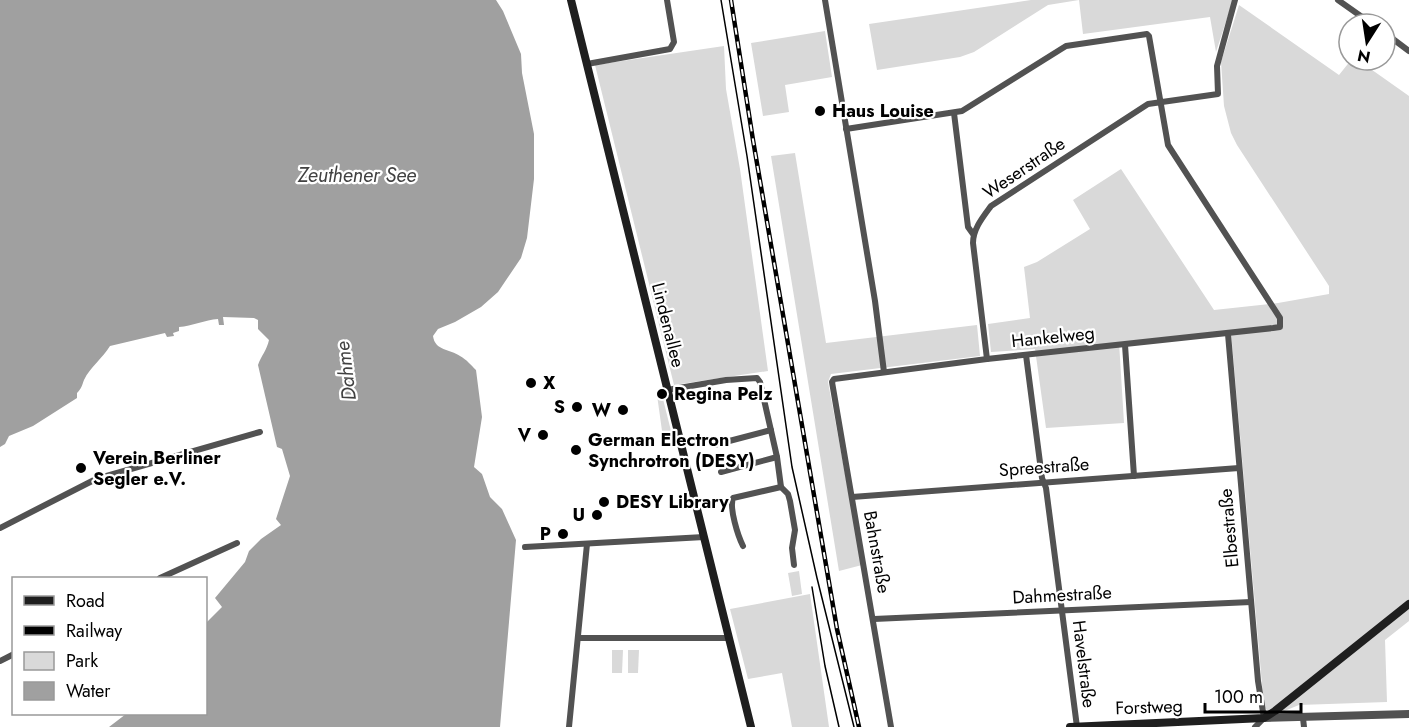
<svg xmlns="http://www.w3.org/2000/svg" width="1409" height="727" font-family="Jost,sans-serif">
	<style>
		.green { fill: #d9d9d9 }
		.water { fill: #a0a0a0 }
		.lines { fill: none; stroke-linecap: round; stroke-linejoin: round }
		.minor { stroke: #525252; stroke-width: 6 }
		.tertiary { stroke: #525252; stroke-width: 8 }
		.secondary { stroke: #1f1f1f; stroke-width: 8 }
		.tram { stroke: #000; stroke-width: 1.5 }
		.rail-casing { stroke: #000; stroke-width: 4.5 }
		.rail { stroke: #fff; stroke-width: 2; stroke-dasharray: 7; stroke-linecap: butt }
		.poi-dot { fill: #000; stroke: #fff; stroke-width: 2 }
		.labels { text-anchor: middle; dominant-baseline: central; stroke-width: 4.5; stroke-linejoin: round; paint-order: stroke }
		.poi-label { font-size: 18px; font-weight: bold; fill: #000; stroke: #fff; text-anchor: start }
		.street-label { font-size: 18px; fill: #000; stroke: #fff }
		.water-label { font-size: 20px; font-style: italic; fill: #414141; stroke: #fff }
	</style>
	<rect width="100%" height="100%" fill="#fff"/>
	<g class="green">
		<polygon points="1031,0 1079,0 1048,5 974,52 960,57 877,70 869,24"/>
		<polygon points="1079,0 1233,0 1216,52 1210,17 1083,34"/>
		<polygon points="1239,5 1339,75 1351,60 1358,60 1409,96 1409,621 1385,640 1387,702 1299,705 1277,714 1267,710 1264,707 1231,332 1119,342 1124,423 1046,428 1035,349 991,352 988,324 1030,318 1024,267 1037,262 1090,229 1073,200 1121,169 1214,310 1278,303 1329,294 1329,286 1237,145 1231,133 1224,106 1221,62"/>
		<polygon points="825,31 832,77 785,85 789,112 763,116 751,43"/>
		<polygon points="724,46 726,89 740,169 768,371 674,385 595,65"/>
		<polygon points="795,153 826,343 977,325 980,356 831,374 828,382 862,565 839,571 771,156"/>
		<polygon points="657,395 662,395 672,435 669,435 669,438 663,438"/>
		<polygon points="799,571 802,594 792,596 788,573"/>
		<polygon points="810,594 829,727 792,727 782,673 748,679 730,609"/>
		<polygon points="612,650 623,650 622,673 612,673"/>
		<polygon points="628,650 639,650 638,673 628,673"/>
	</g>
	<path class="water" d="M0 0H496L503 11 521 54 522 73 534 134V179L527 238 521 258 498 292 481 307 455 322 438 329 433 336C435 351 450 349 460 356 467 360 471 365 476 370L482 417 474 467 482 474 490 497 502 509 516 540 500 727H109L126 714H206V623L222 607 215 598 245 562 249 551 261 539 281 525 276 519 290 476 282 449 277 447 258 365C261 356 267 350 269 340L258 329V320L254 318 223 317 224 325H219L218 319C205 320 192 326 179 327V331L173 333 174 336 167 337 165 333 110 346C103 358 90 367 84 380 82 385 82 388 77 393V398L33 426 9 436 5 444 0 447Z"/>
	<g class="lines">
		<g class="minor">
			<polyline points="825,0 875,301 884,372"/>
			<polyline points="1338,0 1372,24"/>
			<polyline points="1385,33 1409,51"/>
			<polyline points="587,64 670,49 674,42 667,0"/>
			<polyline points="954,113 968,227 973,234"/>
			<polyline points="846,129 962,111 1066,46 1147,34 1149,36 1168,145 1280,318 1280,327 1273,328 987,359 834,379 832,382 891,727"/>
			<polyline points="1228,334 1258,681 1264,718 1255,727"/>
			<polyline points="1125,345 1134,476"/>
			<polyline points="1026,355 1042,478 1046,488 1077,727"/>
			<path d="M987 359 973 243C973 229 983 217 991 206L1148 104 1218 94 1217 66 1235 0"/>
			<polyline points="667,390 726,380 757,378 760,382 777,457 781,487 788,494 790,501 795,530 792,548 794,565"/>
			<polyline points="714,445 771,430"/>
			<polyline points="721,472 777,457"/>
			<polyline points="852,497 1239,468"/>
			<polyline points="0,528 96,479 260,432"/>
			<path d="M743 546C738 536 729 508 733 498L781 487"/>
			<polyline points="525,547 704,537"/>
			<polyline points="160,578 237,543"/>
			<polyline points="874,619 1251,602"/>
			<polyline points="578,638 729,638"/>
			<polyline points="0,661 14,654"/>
			<polyline points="1303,718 1304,727"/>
			<polyline points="569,727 587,544"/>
		</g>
		<polyline class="tertiary" points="1264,718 1409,714"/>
		<g class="secondary">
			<polyline points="571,0 751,727"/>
			<polyline points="1070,727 1264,718 1275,711 1409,604"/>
		</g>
		<g class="tram">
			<polyline points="721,0 747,156 792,467 817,578 854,727"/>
			<polyline points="812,587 825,666 839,727"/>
		</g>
		<g class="rail-casing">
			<polyline id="rail" points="731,0 753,140 837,629 859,727"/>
		</g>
		<use href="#rail" class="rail"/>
	</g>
	<g class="poi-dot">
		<circle cx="820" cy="111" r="6"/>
		<circle cx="531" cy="383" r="6"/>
		<circle cx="662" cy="394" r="6"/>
		<circle cx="577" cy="407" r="6"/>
		<circle cx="623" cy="410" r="6"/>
		<circle cx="543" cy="435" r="6"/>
		<circle cx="576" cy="450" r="6"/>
		<circle cx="81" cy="468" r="6"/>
		<circle cx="604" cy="502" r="6"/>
		<circle cx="597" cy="515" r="6"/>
		<circle cx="563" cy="534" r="6"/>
	</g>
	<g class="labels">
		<g class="poi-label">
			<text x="832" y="111">Haus Louise</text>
			<text x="543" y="383">X</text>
			<text x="674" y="394">Regina Pelz</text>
			<text x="565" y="407" text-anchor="end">S</text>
			<text x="611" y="410" text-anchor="end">W</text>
			<text x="531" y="435" text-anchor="end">V</text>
			<text x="588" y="440">German Electron<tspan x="588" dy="21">Synchrotron (DESY)</tspan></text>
			<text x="93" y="458">Verein Berliner<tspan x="93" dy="21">Segler e.V.</tspan></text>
			<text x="616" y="502">DESY Library</text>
			<text x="585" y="515" text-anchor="end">U</text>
			<text x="551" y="534" text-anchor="end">P</text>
		</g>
		<g class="street-label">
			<text transform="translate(1024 168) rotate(-34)">Weserstraße</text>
			<text transform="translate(668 325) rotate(76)">Lindenallee</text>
			<text transform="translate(1053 337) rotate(-6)">Hankelweg</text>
			<text transform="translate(1044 467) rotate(-4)">Spreestraße</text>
			<text transform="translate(1229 528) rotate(-95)">Elbestraße</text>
			<text transform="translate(877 552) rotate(80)">Bahnstraße</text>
			<text transform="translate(1062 595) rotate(-3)">Dahmestraße</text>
			<text transform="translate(1084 664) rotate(83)">Havelstraße</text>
			<text transform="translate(1149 707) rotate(-2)">Forstweg</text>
		</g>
		<g class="water-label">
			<text x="357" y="175">Zeuthener See</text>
			<text transform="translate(346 371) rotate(-97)">Dahme</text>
		</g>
	</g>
	<rect x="12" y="577" width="195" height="138" fill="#ffffff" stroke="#999999" stroke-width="1.5"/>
	<rect x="24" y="596" width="30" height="9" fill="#1f1f1f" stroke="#999999" stroke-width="1.5"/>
	<text x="66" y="607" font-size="18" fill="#000000">Road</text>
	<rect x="24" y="626" width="30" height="9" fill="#000000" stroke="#999999" stroke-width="1.5"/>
	<text x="66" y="637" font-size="18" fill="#000000">Railway</text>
	<rect x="24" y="652" width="30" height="18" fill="#d9d9d9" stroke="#999999" stroke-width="1.5"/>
	<text x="66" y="667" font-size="18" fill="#000000">Park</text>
	<rect x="24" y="682" width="30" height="18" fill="#a0a0a0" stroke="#999999" stroke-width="1.5"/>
	<text x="66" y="697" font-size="18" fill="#000000">Water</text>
	<g transform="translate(1367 42) rotate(192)"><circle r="28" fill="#ffffff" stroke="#999999" stroke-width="1.5"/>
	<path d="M0-4.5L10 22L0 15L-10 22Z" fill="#000000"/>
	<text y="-9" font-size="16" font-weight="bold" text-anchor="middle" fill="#000000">N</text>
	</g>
	<path d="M1205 703v9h96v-9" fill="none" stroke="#000000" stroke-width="3"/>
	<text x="1214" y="703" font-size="18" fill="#000000" stroke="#ffffff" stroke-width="4.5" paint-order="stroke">100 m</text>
</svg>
